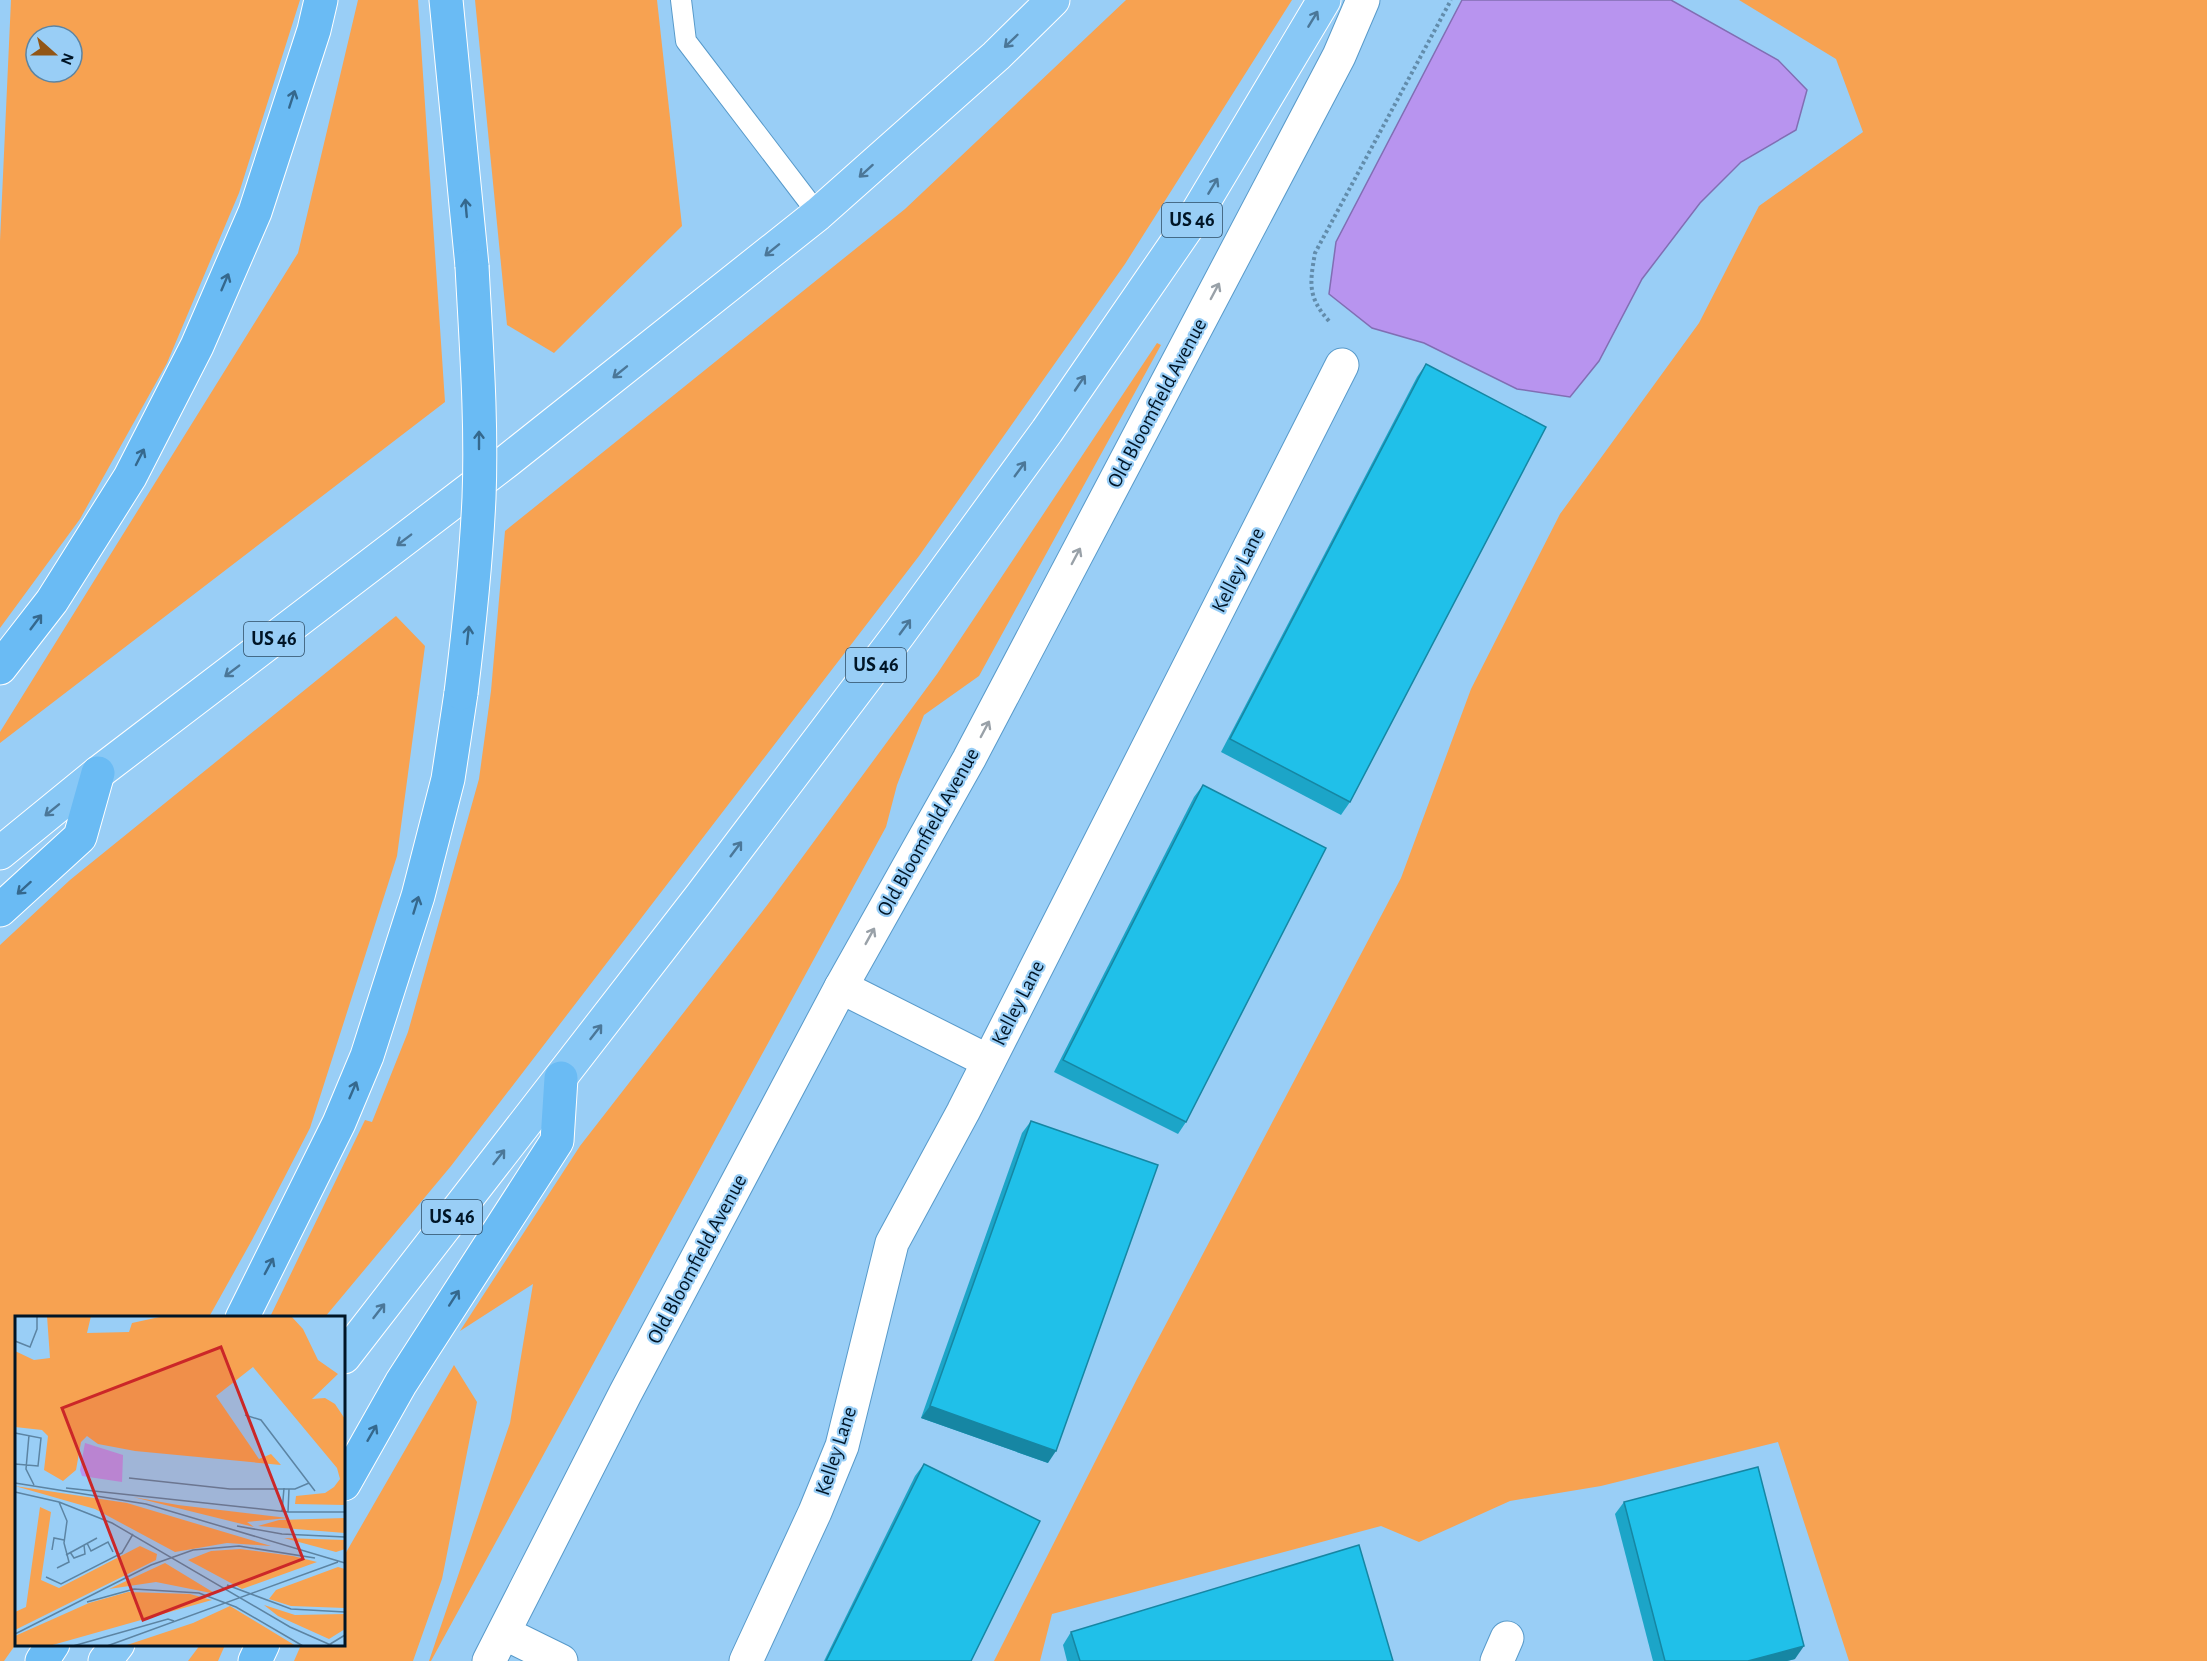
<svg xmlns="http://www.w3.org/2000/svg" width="2207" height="1661" font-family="'Alegreya Sans',sans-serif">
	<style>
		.green { fill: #f7a251; fill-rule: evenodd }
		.water { fill: #b894ef; stroke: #816eb3; stroke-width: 1.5 }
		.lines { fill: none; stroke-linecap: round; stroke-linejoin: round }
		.service-casing { stroke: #589aca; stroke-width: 22 }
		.minor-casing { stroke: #589aca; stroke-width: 35 }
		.tertiary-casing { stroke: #589aca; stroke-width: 35 }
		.trunk-casing { stroke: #fff; stroke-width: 35 }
		.motorway-casing { stroke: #fff; stroke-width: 35 }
		.path { stroke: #628cab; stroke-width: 4; stroke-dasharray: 3 3; stroke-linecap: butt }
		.service { stroke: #fff; stroke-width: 20 }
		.minor { stroke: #fff; stroke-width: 33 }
		.tertiary { stroke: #fff; stroke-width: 33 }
		.trunk { stroke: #88c8f6; stroke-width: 33 }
		.motorway { stroke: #6abbf4; stroke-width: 33 }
		.motorway-bridge-casing { stroke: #fff; stroke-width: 35; stroke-linecap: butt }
		.motorway-bridge { stroke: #6abbf4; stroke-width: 33 }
		.wall { fill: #1ca5c8 }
		.shaded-wall { fill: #1686a3 }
		.building { fill: #20c0e9; stroke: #1686a3; stroke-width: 1.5 }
		.oneway { stroke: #4b7798 }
		.oneway2 { stroke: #35688d }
		.oneway3 { stroke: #99a1a8 }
		.labels { text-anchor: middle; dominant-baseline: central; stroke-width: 4.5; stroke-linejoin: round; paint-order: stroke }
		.shield { fill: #99cef6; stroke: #2e4c64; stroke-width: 1.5 }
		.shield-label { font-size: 20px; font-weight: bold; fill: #001526 }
		.street-label { font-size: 21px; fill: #001526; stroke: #99cef6 }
		.inset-road { fill: none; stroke: #5c84a3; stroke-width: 1.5 }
		.view { fill: #cb2728; fill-opacity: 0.15; stroke: #cb2728; stroke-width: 3 }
		.inset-edge { fill: none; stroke: #001526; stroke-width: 3 }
	</style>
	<rect width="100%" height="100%" fill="#99cef6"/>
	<g class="green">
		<path d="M11 0H300L239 193 167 363 80 519 0 628V241ZM36 36H72V72H36Z"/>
		<polygon points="358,0 418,0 445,402 0,743 0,732 298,253"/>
		<polygon points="475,0 657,0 682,226 554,353 507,325"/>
		<polygon points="1126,0 1292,0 1125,264 919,556 451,1166 325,1317 270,1317 365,1120 372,1122 408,1032 479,779 491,691 505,531 905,209"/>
		<polygon points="1739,0 2207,0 2207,1661 1849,1661 1778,1442 1601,1486 1510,1501 1419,1542 1381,1526 1052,1614 1040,1661 994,1661 1137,1379 1401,878 1471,689 1560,514 1699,323 1759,206 1863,132 1836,59"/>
		<polygon points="1157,343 1161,345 979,676 924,715 897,785 886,827 431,1661 429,1661 510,1423 533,1284 460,1331 580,1146 768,904 937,674"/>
		<polygon points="396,616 425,646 397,856 310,1128 252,1240 209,1317 16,1318 16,1644 4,1661 0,1661 0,945 70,880"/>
		<polygon points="454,1365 477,1402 442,1579 413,1661 294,1661 301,1645 344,1644 344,1556"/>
		<polygon points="200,1645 200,1644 225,1645 218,1661 188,1661"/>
	</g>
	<polygon class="water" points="1462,0 1671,0 1778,60 1807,90 1796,130 1741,162 1700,203 1642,279 1599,361 1570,397 1517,389 1424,343 1372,328 1329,294 1336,242"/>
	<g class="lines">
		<g class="service-casing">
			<polyline id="service" points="681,0 686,41 818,214"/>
		</g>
		<g class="minor-casing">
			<g id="minor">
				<polyline points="841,987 988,1061"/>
				<polyline points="504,1633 561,1661"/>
				<polyline points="746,1661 815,1512 842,1446 892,1243 963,1112 1342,365"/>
				<polyline points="1497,1661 1507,1638"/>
			</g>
		</g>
		<g class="tertiary-casing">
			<polyline id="tertiary" points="489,1661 625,1394 841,987 969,759 1339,56 1363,0"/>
		</g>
		<g class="trunk-casing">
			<g id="trunk">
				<polyline points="0,853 98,773 507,461 818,214 996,56 1053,0"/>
				<polyline points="344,1357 701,896 899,634 1047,431 1197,213 1324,0"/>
				<polyline points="105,1661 118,1644"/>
			</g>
		</g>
		<g class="motorway-casing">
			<g id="motorway">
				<polyline points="446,0 472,266"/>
				<polyline points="0,668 52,601 130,477 197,346 255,212 314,30 321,0"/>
				<polyline points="0,910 80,837 98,773"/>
				<polyline points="242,1318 339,1123 367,1056 418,896 448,779 461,693"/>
				<polyline points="344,1484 401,1383 557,1141 561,1078"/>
				<polyline points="42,1661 53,1644"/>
				<polyline points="255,1661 263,1644"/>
			</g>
		</g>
		<path class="path" d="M1329 321C1307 297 1310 282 1315 253L1451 0"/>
		<use href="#service" class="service"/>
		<use href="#minor" class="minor"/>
		<use href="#tertiary" class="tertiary"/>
		<use href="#trunk" class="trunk"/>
		<use href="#motorway" class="motorway"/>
		<g class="motorway-bridge-casing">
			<path id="motorway-bridge" d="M461 693C469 628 476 563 479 498 482 420 476 343 472 266"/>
		</g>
		<use href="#motorway-bridge" class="motorway-bridge"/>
	</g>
	<g class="wall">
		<polygon points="1426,364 1350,802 1341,815 1221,752 1417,377"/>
		<polygon points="1203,785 1186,1122 1178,1134 1054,1072 1194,797"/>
		<polygon points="1031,1121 1048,1463 921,1418 1022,1133"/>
		<polygon points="924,1464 971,1661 824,1661 915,1476"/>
		<polygon points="1624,1502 1795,1659 1787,1661 1653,1661 1615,1514"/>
		<polygon points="1071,1632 1393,1661 1067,1661 1063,1645"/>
	</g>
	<g class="shaded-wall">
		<polygon points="930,1406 1056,1451 1048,1463 921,1418"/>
		<polygon points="1804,1646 1795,1659 1787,1661 1748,1661"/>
	</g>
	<g class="building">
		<polygon points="1426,364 1546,427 1350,802 1230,739"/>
		<polygon points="1203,785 1326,848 1186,1122 1063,1060"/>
		<polygon points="1031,1121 1158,1165 1056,1451 930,1406"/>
		<polygon points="924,1464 1040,1521 971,1661 826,1661"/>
		<polygon points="1758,1467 1804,1646 1748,1661 1665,1661 1624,1502"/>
		<polygon points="1359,1545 1393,1661 1080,1661 1071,1632"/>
	</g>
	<defs><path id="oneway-shaft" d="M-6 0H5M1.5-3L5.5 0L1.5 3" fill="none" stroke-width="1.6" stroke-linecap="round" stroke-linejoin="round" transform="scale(1.5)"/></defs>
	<g class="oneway">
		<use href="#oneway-shaft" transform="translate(1313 19) rotate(-59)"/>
		<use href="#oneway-shaft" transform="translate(1011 41) rotate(136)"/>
		<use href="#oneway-shaft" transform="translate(866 171) rotate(138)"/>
		<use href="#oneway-shaft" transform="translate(1213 186) rotate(-59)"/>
		<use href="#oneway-shaft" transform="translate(772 250) rotate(141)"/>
		<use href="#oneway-shaft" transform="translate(620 372) rotate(141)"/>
		<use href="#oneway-shaft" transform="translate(1080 383) rotate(-56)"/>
		<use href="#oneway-shaft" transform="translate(1020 469) rotate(-54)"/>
		<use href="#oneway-shaft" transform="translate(404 540) rotate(143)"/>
		<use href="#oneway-shaft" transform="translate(905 627) rotate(-54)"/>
		<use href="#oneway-shaft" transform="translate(232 671) rotate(143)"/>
		<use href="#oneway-shaft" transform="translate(52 810) rotate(141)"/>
		<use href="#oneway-shaft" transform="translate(736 849) rotate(-53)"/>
		<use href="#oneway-shaft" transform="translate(596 1032) rotate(-52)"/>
		<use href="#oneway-shaft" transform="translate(499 1157) rotate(-52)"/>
		<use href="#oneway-shaft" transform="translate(379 1311) rotate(-52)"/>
	</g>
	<g class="oneway2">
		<use href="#oneway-shaft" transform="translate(292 99) rotate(-72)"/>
		<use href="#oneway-shaft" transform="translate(466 208) rotate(-95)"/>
		<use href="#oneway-shaft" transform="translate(225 282) rotate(-67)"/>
		<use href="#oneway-shaft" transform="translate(479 440) rotate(-90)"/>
		<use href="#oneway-shaft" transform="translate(140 457) rotate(-63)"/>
		<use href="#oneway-shaft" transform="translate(36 622) rotate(-53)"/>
		<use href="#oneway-shaft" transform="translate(468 635) rotate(-84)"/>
		<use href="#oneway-shaft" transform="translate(24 888) rotate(138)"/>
		<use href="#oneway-shaft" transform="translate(416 905) rotate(-73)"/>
		<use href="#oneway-shaft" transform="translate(353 1090) rotate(-67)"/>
		<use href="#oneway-shaft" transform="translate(269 1266) rotate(-62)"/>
		<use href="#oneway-shaft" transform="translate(454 1298) rotate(-57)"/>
		<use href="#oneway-shaft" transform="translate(372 1433) rotate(-60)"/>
	</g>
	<g class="oneway3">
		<use href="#oneway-shaft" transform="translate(1215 291) rotate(-62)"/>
		<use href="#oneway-shaft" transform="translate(1076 556) rotate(-62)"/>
		<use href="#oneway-shaft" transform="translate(985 729) rotate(-62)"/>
		<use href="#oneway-shaft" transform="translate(870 936) rotate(-61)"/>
	</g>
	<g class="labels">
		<g class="shield">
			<rect x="1162" y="203" width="60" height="34" rx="4.5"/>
			<rect x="244" y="622" width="60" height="34" rx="4.5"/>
			<rect x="846" y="648" width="60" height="34" rx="4.5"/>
			<rect x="422" y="1200" width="60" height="34" rx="4.5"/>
		</g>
		<g class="shield-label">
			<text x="1192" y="220">US 46</text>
			<text x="274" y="639">US 46</text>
			<text x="876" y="665">US 46</text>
			<text x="452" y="1217">US 46</text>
		</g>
		<g class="street-label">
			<text transform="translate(1157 403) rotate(-62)">Old Bloomfield Avenue</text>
			<text transform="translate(1238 570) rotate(-63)">Kelley Lane</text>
			<text transform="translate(928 832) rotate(-61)">Old Bloomfield Avenue</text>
			<text transform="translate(1018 1003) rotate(-63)">Kelley Lane</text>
			<text transform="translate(697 1259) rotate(-62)">Old Bloomfield Avenue</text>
			<text transform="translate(836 1451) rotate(-72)">Kelley Lane</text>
		</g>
	</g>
	<g transform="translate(15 1316)">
		<rect width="330" height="330" fill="#99cef6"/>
		<path d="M32 0H76L72 17 114 16 117 7 149 0H276L288 13 303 44 323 58 297 83 310 82 320 88 330 103V189L280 188 281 180 310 177 319 171 325 163 322 152 238 51 201 80 244 143 256 138 266 149 120 135 83 128 72 120 66 126 61 154 48 165 29 154 33 120 27 114 0 111V35L19 44 35 42ZM0 170 112 187 256 230 212 227 160 236 80 193ZM118 181 163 189 273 202 232 206 239 211ZM25 191 36 196 26 264 44 272 125 230 142 238 141 244 0 314V296L11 291ZM330 202V217L243 210 264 204ZM269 222 330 224V233L321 236ZM225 233 278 240 302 246 227 273 173 244 196 235ZM150 247 201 278 141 266 94 273ZM323 251 330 253V292L276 290 254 283 261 274ZM113 276 175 278 197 284 34 330H0V320L74 287ZM249 289 280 299 330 298V313L314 323 263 300ZM215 290 281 330H109L178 307Z" fill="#f7a251"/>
		<path d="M70 127 108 139 107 166 67 160 65 154Z" fill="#b894ef"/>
		<path class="inset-road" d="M0 25 15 31 22 13V0M230 99 246 104 300 175M0 117 26 122 23 150 0 148M14 119 11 153 19 169M114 162 215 173H280L294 167M0 167 131 188 330 247M51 172 273 196H330M0 176 44 186 97 207 275 311 318 330M267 196 269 172M273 196 274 173M222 210 267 218 330 221M72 227 76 235 93 226 98 236M37 234 39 222 49 224M55 236 59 242 70 238 69 229M51 239 82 222M42 252 54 246 49 227 52 205 44 186M31 261 46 268 107 237 118 218M212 269 276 293 330 296M72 286 119 273 184 277 221 291 288 330M0 318 136 249 178 234 224 230 300 242M58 330 153 303 159 305M92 330 323 246M312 330 330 319"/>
		<path class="view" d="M206 31 288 243 128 304 47 92Z"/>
		<rect width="330" height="330" class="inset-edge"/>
	</g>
	<g transform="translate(54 54) rotate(111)"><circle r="28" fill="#99cef6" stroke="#5c84a3" stroke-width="1.5"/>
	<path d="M0-4.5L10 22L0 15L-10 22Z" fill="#925616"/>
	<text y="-9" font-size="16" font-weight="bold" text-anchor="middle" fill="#001526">N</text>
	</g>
</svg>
